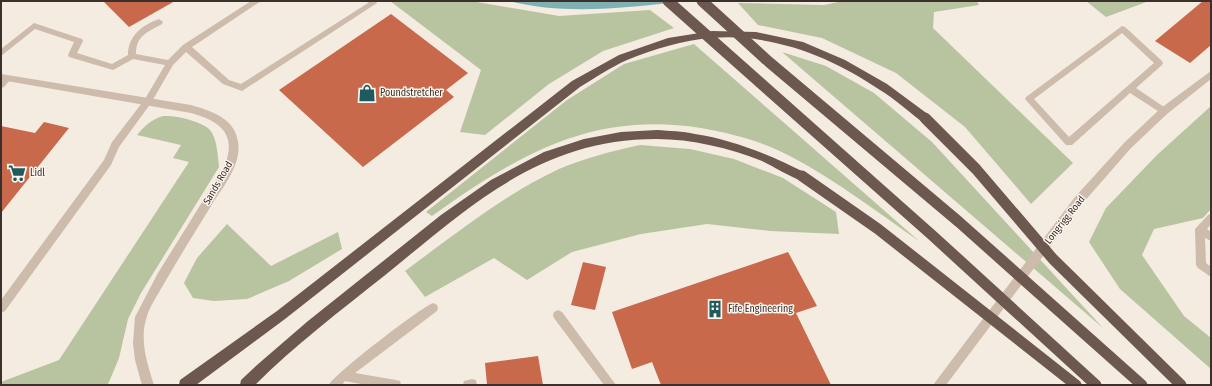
<svg xmlns="http://www.w3.org/2000/svg" width="1212" height="386" font-family="'Fira Sans Condensed',sans-serif">
	<style>
		.green { fill: #b8c4a0 }
		.water { fill: #7fb0b2 }
		.building { fill: #c8694b }
		.lines { fill: none; stroke-linecap: round; stroke-linejoin: round }
		.service { fill: #cdbbac; fill-rule: evenodd }
		.minor { fill: #cdbbac; fill-rule: evenodd }
		.trunk { fill: #6c584f; fill-rule: evenodd }
		.trunk-bridge { stroke: #6c584f; stroke-width: 11 }
		.labels { text-anchor: middle; dominant-baseline: central; stroke-width: 3; stroke-linejoin: round; paint-order: stroke }
		.poi-label { font-size: 10px; fill: #3b302b; stroke: #fbf5ee; text-anchor: start }
		.street-label { font-size: 10px; fill: #3b302b; stroke: #fbf5ee }
	</style>
	<rect width="100%" height="100%" fill="#f4ebe1"/>
	<g class="green">
		<polygon points="390,1 471,1 559,16 650,10 674,28 603,51 549,84 485,135 460,132 481,70"/>
		<polygon points="843,1 977,1 979,5 934,12 933,28 1073,163 1031,204 965,127 896,73 822,38 758,25 738,3 824,5"/>
		<polygon points="1086,1 1149,1 1106,17"/>
		<path d="M694 44 919 241C876 211 834 179 788 155 761 141 730 133 701 128 591 111 518 155 432 216L426 212 567 100 624 64Z"/>
		<polygon points="782,52 826,66 874,93 932,142 1103,328"/>
		<polygon points="1211,106 1211,209 1203,218 1154,229 1142,255 1184,316 1211,338 1211,369 1120,289 1089,242 1106,208 1157,155"/>
		<path d="M163 116C175 115 202 121 210 130 217 138 218 157 219 167L141 293 128 319 119 358 109 382 107 385H1V382L59 360 189 162 173 158 181 145 137 135C145 125 151 120 163 116Z"/>
		<path d="M640 145 690 149 734 159 783 178 836 212 839 234 770 231 707 224 641 234 572 252 527 280 494 258 425 297 405 271C454 235 503 195 559 169 585 158 612 151 640 145Z"/>
		<polygon points="227,224 271,266 338,232 342,249 289,281 247,299 214,301 193,298 184,283 197,258"/>
	</g>
	<path class="water" d="M508 1H689C627 7 570 16 508 1Z"/>
	<g class="building">
		<polygon points="103,1 175,1 129,27"/>
		<polygon points="1203,1 1211,1 1211,45 1190,63 1155,41"/>
		<polygon points="391,14 468,73 446,90 454,97 363,167 279,90"/>
		<polygon points="44,122 69,128 1,213 1,126 35,133"/>
		<polygon points="788,252 817,306 796,313 831,385 661,385 652,362 632,369 612,312"/>
		<polygon points="583,262 606,267 595,310 571,305"/>
		<polygon points="538,356 543,385 487,385 485,363"/>
	</g>
	<g class="lines">
		<g class="service">
			<path d="M251 1H261L192 47 229 80 241 84 368 3 367 1H376L377 3 242 91 223 84 186 52 173 65 151 103 119 147 111 165 5 311 1 313V300L104 160 112 142 145 99 165 65 133 59 113 70 69 57 68 55 74 42 35 29 1 56V49L34 23 82 39 83 41 77 53 112 64 128 55C128 36 142 25 159 19L163 22 162 24C148 32 136 35 136 54L168 60 183 45Z"/>
			<path d="M1122 26 1125 27 1162 61 1163 63 1162 65 1136 88 1167 109 1168 111 1164 114 1161 113 1130 93 1072 145H1066L1025 99 1026 97ZM1122 33 1154 63 1069 137 1034 99Z"/>
			<polygon points="7,76 11,79 4,87 1,88 1,80"/>
			<polygon points="1211,214 1211,224 1207,229 1211,232 1211,241 1205,238 1206,263 1211,267 1211,277 1198,268 1196,265 1195,229 1208,215"/>
			<path d="M433 303 437 305 438 308 437 311 355 373 396 380 400 381 401 385H366L345 381 342 385H329C333 375 420 308 433 303Z"/>
			<polygon points="558,310 562,312 616,385 604,385 554,318 553,315 554,312"/>
			<polygon points="472,379 476,380 477,385 463,385 464,381"/>
		</g>
		<g class="minor">
			<polygon points="1211,71 1211,79 1167,114 1131,148 1083,203 946,385 933,385 1075,197 1125,142 1161,108"/>
			<path d="M1 74 191 105C211 111 235 118 238 142 242 165 222 188 211 206 195 232 178 259 162 287 157 296 150 306 147 316 139 339 147 363 154 385H142L135 360 133 343 135 317 158 273 224 167C238 134 220 121 191 113L1 80Z"/>
		</g>
		<g class="trunk">
			<path d="M712 31 756 32 803 42 845 60 887 84 929 115 930 118 929 121 925 122 921 121C908 111 895 99 880 90 832 57 772 33 712 38 683 40 654 49 627 60 611 67 595 78 580 87L285 319 196 385H179L180 380 277 311 572 81 619 55 668 38Z"/>
			<path d="M657 130C670 131 682 131 695 134 734 140 770 155 806 173L807 176 806 179 802 181C788 176 775 167 762 161 729 148 692 139 656 139 540 139 469 207 384 276 340 311 295 345 255 385H240L241 380 257 365 308 321 441 215 491 180 544 152 584 139 621 132Z"/>
		</g>
		<g class="trunk-bridge">
			<polyline points="668,1 933,236 1096,385"/>
			<polyline points="702,1 769,62 959,222 1142,385"/>
			<polyline points="925,118 976,169 1053,259 1181,385"/>
			<polyline points="802,176 878,229 1076,385"/>
		</g>
	</g>
	<defs>
		<g id="shop-bare" transform="scale(1.38)"><path d="M-5-2.5h2.3a2.7 3.5 0 0 1 5.4 0H5L5.5 6h-11ZM-1.5-2.5h3a1.5 2.3 0 0 0-3 0Z" fill="#1f5a5e" stroke="#fbf5ee" stroke-width="2.5" paint-order="stroke"/></g>
		<g id="supermarket-bare" transform="scale(1.38)"><path d="M-6-5.5h2.5l.6 2H6L4.5 2H-2.5L-4.4-4H-6ZM-1.5 3.2a1.3 1.3 0 1 0 .1 0ZM3 3.2a1.3 1.3 0 1 0 .1 0Z" fill="#1f5a5e" stroke="#fbf5ee" stroke-width="2.5" paint-order="stroke"/></g>
		<g id="building-bare" transform="scale(1.38)"><path d="M-4-6H4V6H1V3H-1V6H-4ZM-2.5-4.3h1.7v1.8h-1.7ZM.8-4.3h1.7v1.8H.8ZM-2.5-1h1.7V.8h-1.7ZM.8-1h1.7V.8H.8Z" fill="#1f5a5e" stroke="#fbf5ee" stroke-width="2.5" paint-order="stroke"/></g>
	</defs>
	<g fill-rule="evenodd">
		<use href="#shop-bare" x="367" y="93"/>
		<use href="#supermarket-bare" x="17" y="173"/>
		<use href="#building-bare" x="715" y="309"/>
	</g>
	<g class="labels">
		<g class="poi-label">
			<text x="380" y="93">Poundstretcher</text>
			<text x="30" y="173">Lidl</text>
			<text x="728" y="309">Fife Engineering</text>
		</g>
		<g class="street-label">
			<text transform="translate(218 183) rotate(-60)">Sands Road</text>
			<text transform="translate(1065 220) rotate(-52)">Longrigg Road</text>
		</g>
	</g>
	<rect width="1212" height="386" fill="none" stroke="#3b302b" stroke-width="4"/>
</svg>
